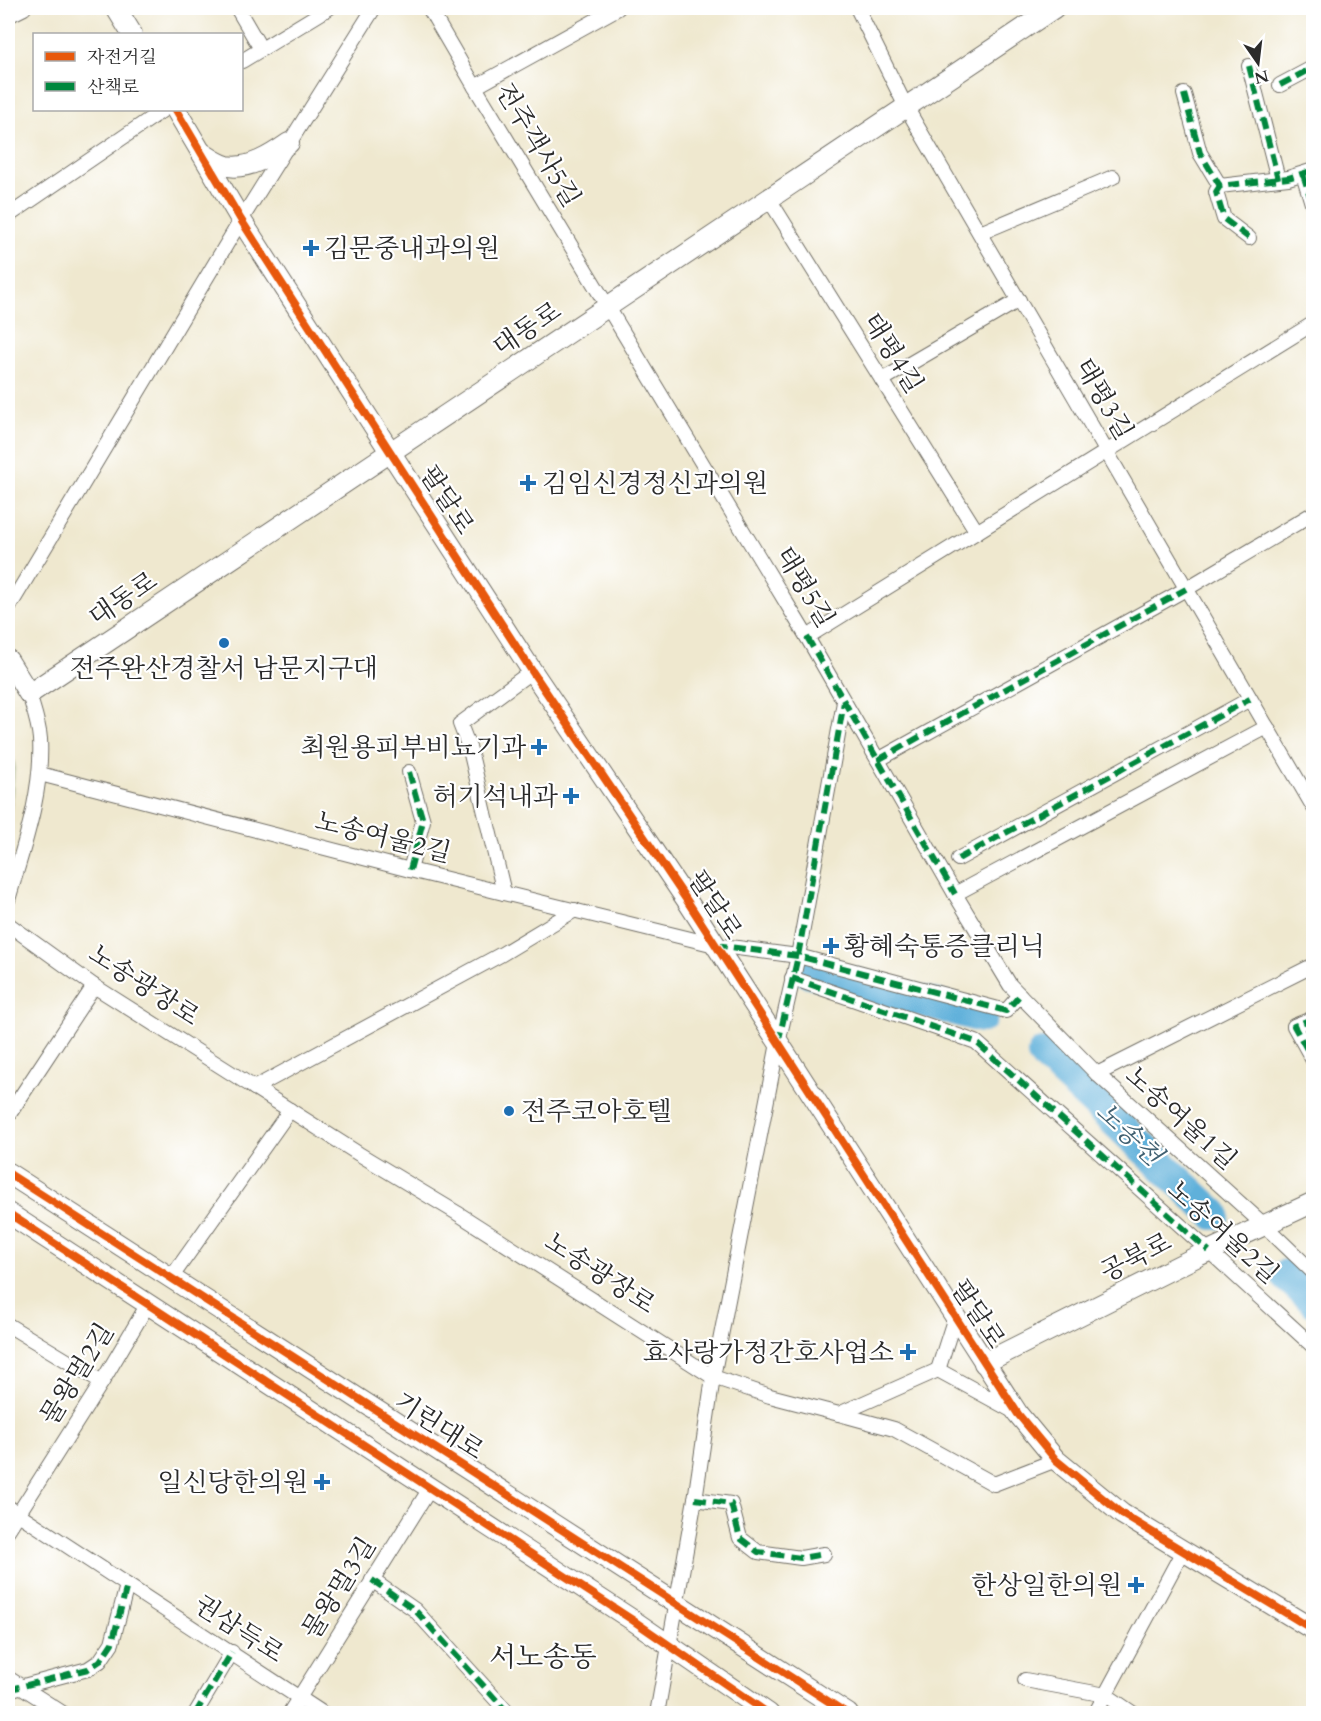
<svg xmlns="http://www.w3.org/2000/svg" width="1321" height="1721" font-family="Cardo,'Noto Serif KR',serif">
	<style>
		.park { fill: url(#park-crowns); stroke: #647e56; stroke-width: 1.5 }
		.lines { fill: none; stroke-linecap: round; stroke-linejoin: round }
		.river { stroke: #5fb0da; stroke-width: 32 }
		.street-casing { stroke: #706d64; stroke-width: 16 }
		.secondary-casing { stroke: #706d64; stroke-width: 22 }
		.street { stroke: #fff; stroke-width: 14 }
		.secondary { stroke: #fff; stroke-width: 20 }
		.quiet { stroke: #00873e; stroke-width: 6; stroke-dasharray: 12 6; stroke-linecap: butt }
		.cycleway-casing { stroke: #fff; stroke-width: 11 }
		.cycleway { stroke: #e8590c; stroke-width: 8 }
		.poi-dot { fill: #1f6fb2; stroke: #fff; stroke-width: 2 }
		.labels { text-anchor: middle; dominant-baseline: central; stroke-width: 4.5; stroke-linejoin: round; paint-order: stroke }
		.street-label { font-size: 26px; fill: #2b2b2b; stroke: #fff }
		.poi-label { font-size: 26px; fill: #2b2b2b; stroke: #fff; text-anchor: end }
		.water-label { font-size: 27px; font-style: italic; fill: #406071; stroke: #fff }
		.quarter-label { font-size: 28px; fill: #2b2b2b; stroke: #fff }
	</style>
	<defs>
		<pattern id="park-crowns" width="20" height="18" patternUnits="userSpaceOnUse" patternTransform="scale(1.5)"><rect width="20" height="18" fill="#9dd181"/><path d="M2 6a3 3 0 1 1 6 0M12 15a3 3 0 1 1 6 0" fill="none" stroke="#87b470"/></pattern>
	</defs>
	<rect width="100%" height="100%" fill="#fff"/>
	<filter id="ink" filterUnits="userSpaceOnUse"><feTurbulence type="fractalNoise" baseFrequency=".0167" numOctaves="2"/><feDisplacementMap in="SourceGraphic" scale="12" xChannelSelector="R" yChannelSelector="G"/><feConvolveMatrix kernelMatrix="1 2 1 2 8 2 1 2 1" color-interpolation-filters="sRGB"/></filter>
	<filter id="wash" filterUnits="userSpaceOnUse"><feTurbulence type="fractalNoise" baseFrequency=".008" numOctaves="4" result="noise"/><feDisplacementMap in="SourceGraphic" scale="24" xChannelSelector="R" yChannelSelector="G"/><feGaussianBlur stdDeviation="1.35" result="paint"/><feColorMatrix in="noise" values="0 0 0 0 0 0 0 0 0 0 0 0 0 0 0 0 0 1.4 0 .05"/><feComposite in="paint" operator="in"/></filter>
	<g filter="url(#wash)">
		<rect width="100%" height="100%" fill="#efe8cf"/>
		<polygon class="park" points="8,743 14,765 10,810 8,816"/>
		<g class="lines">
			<g class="river">
				<polyline points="807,971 982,1017"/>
				<polyline points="1043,1054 1214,1214"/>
				<polyline points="1286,1275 1314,1301"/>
			</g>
		</g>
	</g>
	<g filter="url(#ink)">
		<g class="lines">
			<g class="street-casing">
				<g id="street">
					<polyline points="237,8 261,49"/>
					<polyline points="429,8 475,87 807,637 955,894 1010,985 1097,1074 1264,1225 1314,1273"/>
					<polyline points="857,8 906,107 1314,808"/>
					<polyline points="8,16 24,8"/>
					<polyline points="242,61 329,8"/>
					<polyline points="1249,66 1278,179"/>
					<polyline points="1280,85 1314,67"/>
					<polyline points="475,87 618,8"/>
					<polyline points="1184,94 1200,153 1220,186 1288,178 1314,170"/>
					<polyline points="1303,174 1314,210"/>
					<polyline points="1220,186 1216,192 1224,219 1249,238"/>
					<polyline points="769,199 977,532"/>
					<polyline points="8,216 163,110"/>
					<polyline points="980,233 1113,177"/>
					<polyline points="882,380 1019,300"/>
					<polyline points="8,609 241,220 374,8"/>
					<polyline points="807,637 1314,323"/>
					<polyline points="878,760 1186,589 1314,513"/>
					<polyline points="409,772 423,821 410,870"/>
					<polyline points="40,774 410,870 715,945 798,956 1006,1011 1020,995"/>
					<polyline points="958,859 1250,699"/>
					<polyline points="504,893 470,750 460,724 532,671"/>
					<polyline points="955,894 1267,727"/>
					<path d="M8 900C23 848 43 793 40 739 39 724 33 708 29 694"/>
					<polyline points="8,924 94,986 359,1154 457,1213 713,1377 770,1396 839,1414 938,1370"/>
					<polyline points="792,978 976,1042 1209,1251 1314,1347"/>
					<polyline points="1314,1018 1294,1026 1314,1062"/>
					<polyline points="1097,1074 1314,965"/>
					<polyline points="254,1088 502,954 575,910"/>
					<polyline points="8,1116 94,986"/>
					<polyline points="171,1278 290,1110"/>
					<polyline points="8,1325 102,1382"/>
					<polyline points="938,1370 1015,1412"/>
					<polyline points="938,1370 955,1317"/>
					<polyline points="839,1414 894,1429 994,1484 1056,1460"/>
					<polyline points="695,1499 731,1504 740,1538 758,1552 801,1558 824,1554"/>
					<polyline points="8,1507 324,1714"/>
					<polyline points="8,1530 102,1382 148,1304"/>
					<polyline points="372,1580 415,1610 509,1714"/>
					<polyline points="8,1678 64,1714"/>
					<polyline points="1025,1680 1106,1695 1134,1714"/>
					<polyline points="8,1690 88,1669 100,1661 112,1643 127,1585"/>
					<polyline points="195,1714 232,1652"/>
					<polyline points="289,1714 431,1487"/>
					<polyline points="657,1714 696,1493 713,1377 778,1043 798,956 844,702"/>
					<polyline points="1095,1714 1183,1551"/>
				</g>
			</g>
			<g class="secondary-casing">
				<g id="secondary">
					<polyline points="116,8 132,34"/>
					<polyline points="176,110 241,220 391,453 532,671 686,899 1018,1414 1056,1460 1122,1514 1314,1630"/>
					<path d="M201 152C209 157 218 164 227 166 249 170 272 155 289 143"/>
					<polyline points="8,660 29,694 1054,8"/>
					<polyline points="8,1173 848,1714"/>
					<polyline points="8,1213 631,1619 769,1714"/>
					<polyline points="984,1363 1198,1256 1314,1202"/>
				</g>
			</g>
			<use href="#street" class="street"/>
			<use href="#secondary" class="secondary"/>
			<g class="quiet">
				<polyline points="1249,66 1278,179"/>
				<polyline points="1280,85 1314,67"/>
				<polyline points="1184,94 1200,153 1220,186 1288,178 1314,170"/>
				<polyline points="1303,174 1314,210"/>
				<polyline points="1220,186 1216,192 1224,219 1249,238"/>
				<polyline points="807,637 955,894"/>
				<polyline points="878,760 1186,589"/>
				<polyline points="409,772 423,821 410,870"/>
				<polyline points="958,859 1250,699"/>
				<polyline points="715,945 798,956 1006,1011 1020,995"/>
				<polyline points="792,978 976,1042 1209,1251"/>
				<polyline points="1314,1018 1294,1026 1314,1062"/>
				<polyline points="778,1043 798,956 844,702"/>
				<polyline points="695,1499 731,1504 740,1538 758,1552 801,1558 824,1554"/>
				<polyline points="372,1580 415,1610 509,1714"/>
				<polyline points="8,1690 88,1669 100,1661 112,1643 127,1585"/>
				<polyline points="195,1714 232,1652"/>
			</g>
			<g class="cycleway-casing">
				<g id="cycleway">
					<polyline points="176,110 241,220 391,453 532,671 686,899 1018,1414 1056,1460 1122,1514 1314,1630"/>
					<polyline points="8,1173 848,1714"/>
					<polyline points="8,1213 631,1619 769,1714"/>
				</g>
			</g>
			<use href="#cycleway" class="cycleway"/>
		</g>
	</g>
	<g class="poi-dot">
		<path d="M308 239h6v6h6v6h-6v6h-6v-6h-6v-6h6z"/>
		<path d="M525 474h6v6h6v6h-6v6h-6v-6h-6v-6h6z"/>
		<circle cx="224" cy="643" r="6"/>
		<path d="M536 738h6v6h6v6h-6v6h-6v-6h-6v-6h6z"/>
		<path d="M568 787h6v6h6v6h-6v6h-6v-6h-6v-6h6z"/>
		<path d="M828 937h6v6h6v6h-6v6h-6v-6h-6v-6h6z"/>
		<circle cx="509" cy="1111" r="6"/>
		<path d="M905 1343h6v6h6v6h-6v6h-6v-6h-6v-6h6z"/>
		<path d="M319 1473h6v6h6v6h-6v6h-6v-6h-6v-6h6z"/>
		<path d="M1133 1576h6v6h6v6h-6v6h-6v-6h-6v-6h6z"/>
	</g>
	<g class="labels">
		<g class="street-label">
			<text transform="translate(538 145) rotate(59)">전주객사5길</text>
			<text transform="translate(527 329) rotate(-34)">대동로</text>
			<text transform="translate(893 353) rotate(58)">태평4길</text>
			<text transform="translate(1104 399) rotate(60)">태평3길</text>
			<text transform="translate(447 500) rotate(57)">팔달로</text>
			<text transform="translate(805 587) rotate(59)">태평5길</text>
			<text transform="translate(123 599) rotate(-34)">대동로</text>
			<text transform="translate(383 837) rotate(14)">노송여울2길</text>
			<text transform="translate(715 905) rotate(57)">팔달로</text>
			<text transform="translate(144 985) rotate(33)">노송광장로</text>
			<text transform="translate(1181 1118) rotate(42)">노송여울1길</text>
			<text transform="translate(1223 1232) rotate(42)">노송여울2길</text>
			<text transform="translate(1136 1257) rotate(-27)">공북로</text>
			<text transform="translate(600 1273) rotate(33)">노송광장로</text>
			<text transform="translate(978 1314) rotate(57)">팔달로</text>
			<text transform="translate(77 1374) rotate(-58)">물왕멀2길</text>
			<text transform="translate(439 1426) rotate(33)">기린대로</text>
			<text transform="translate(339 1588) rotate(-58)">물왕멀3길</text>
			<text transform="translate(239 1629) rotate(33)">권삼득로</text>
		</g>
		<g class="poi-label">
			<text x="324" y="248" text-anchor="start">김문중내과의원</text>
			<text x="542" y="483" text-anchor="start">김임신경정신과의원</text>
			<text x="224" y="668" text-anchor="middle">전주완산경찰서 남문지구대</text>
			<text x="526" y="747">최원용피부비뇨기과</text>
			<text x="558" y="796">허기석내과</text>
			<text x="844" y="946" text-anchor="start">황혜숙통증클리닉</text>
			<text x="521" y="1111" text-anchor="start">전주코아호텔</text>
			<text x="894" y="1352">효사랑가정간호사업소</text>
			<text x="308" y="1482">일신당한의원</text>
			<text x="1122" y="1585">한상일한의원</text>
		</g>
		<g class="water-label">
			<text transform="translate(1129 1134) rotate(43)">노송천</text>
		</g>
		<g class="quarter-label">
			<text x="543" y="1657">서노송동</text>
		</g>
	</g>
	<rect width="1321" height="1721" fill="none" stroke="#fff" stroke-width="30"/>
	<rect x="33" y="33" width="210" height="78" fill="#ffffff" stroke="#aaaaaa" stroke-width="1.5"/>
	<rect x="45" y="52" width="30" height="9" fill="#e8590c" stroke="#aaaaaa" stroke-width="1.5"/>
	<text x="87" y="63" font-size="18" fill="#2b2b2b">자전거길</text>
	<rect x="45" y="82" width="30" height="9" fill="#00873e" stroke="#aaaaaa" stroke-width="1.5"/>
	<text x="87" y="93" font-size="18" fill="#2b2b2b">산책로</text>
	<g transform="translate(1258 63) rotate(166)" stroke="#ffffff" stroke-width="4.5" paint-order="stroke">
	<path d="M0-4.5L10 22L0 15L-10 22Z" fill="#2b2b2b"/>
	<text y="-9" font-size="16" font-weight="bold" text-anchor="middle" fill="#2b2b2b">N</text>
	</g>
</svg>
